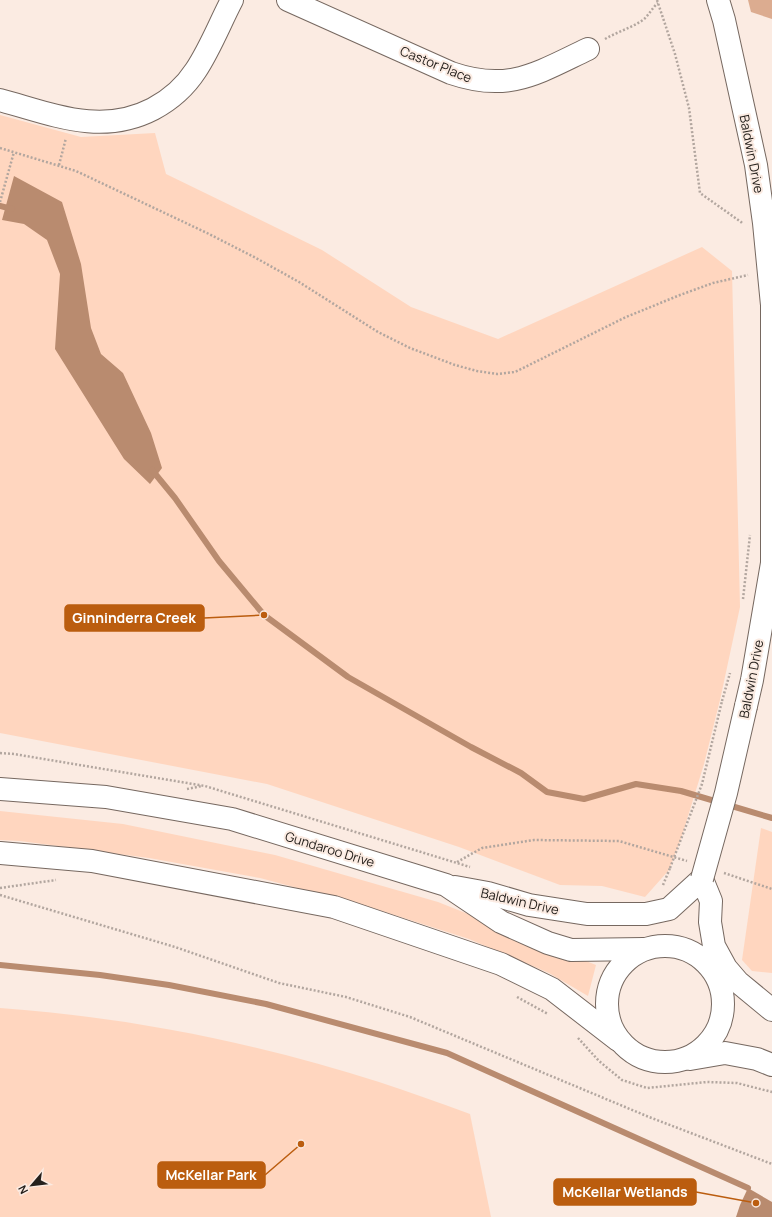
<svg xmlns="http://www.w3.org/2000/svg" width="772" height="1217" font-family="Manrope,sans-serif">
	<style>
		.green { fill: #ffd6bf }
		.forest { fill: #dcac90 }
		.water { fill: #b98b6f }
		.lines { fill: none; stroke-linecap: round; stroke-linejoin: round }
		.stream { stroke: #b98b6f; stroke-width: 6 }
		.minor-casing { stroke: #766860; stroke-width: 24 }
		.major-casing { stroke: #766860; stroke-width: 24 }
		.path { stroke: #b2a69f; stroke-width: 2.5; stroke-dasharray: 2 2; stroke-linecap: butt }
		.minor { stroke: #fff; stroke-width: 22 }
		.major { stroke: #fff; stroke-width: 22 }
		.major-bridge-casing { stroke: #766860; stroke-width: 24; stroke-linecap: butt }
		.path-bridge { stroke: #b2a69f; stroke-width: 2.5; stroke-dasharray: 2 2; stroke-linecap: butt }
		.major-bridge { stroke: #fff; stroke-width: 22 }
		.labels { text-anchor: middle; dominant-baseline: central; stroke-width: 4; stroke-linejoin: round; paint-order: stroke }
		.street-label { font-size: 13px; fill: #25201c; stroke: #fbebe2 }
		.leader { fill: none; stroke: #bb5d0f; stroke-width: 1.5 }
		.callout-dot { fill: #bb5d0f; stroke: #fbebe2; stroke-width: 1.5 }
		.callout { fill: #bb5d0f; stroke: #bb5d0f; stroke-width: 1.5 }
		.callout-label { font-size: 14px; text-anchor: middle; font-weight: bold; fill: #fff }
	</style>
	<rect width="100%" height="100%" fill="#fbebe2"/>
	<g class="green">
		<polygon points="0,115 81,137 155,133 166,174 322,250 411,307 498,339 702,247 732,271 740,607 720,700 704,764 681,839 669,870 645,897 602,886 560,885 459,847 267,784 0,733"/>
		<polygon points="0,811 123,824 275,855 438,902 596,965 588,996 549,973 469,939 376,909 260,878 149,858 20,841 0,840"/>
		<polygon points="761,828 772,832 772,973 752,971 742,960"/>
		<path d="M0 1008C128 1017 257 1043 379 1082 410 1092 440 1103 470 1114L491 1217H0Z"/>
	</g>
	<polygon class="forest" points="748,0 772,0 772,19 751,12"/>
	<g class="water">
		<polygon points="14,176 62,202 81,264 91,328 101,354 123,373 151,433 162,468 150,484 124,459 55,349 60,274 47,240 24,224 2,220"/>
		<polygon points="748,1188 772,1202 772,1217 736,1217 740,1205"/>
	</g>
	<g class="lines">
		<g class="stream">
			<polyline points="0,206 12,209"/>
			<polyline points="152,470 175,498 219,561 264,615 348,677 471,747 521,773 547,792 584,799 636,784 681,791 772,818"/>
			<polyline points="0,965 100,975 169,985 266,1004 447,1053 748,1188"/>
		</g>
		<g class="minor-casing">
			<g id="minor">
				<path d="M288 0 451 73C509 93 537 73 588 49"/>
				<path d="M0 100C52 114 101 136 153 109 170 100 185 87 196 70 210 49 220 23 232 0"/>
			</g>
		</g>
		<g class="major-casing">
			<g id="major">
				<polyline points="718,0 724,20 756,165 764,223 772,305 772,563 752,680 746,706"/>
				<polyline points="0,789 106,797 232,819 446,885 501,922 548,943 571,950 644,949"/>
				<polyline points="0,853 92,861 334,907 501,964 552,989 618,1040"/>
				<polyline points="455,887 488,893 529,905 587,914 646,914 669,909 702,879 711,901 710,922 714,946 726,968 738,982 772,1010"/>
				<circle cx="665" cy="1004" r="58"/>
				<polyline points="690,1059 725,1053 757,1059 772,1065"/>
			</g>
		</g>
		<g class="path">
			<polyline points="657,0 675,54 689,108 700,193 741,222 743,224"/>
			<path d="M605 39C617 32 631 28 643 20 649 15 652 8 658 3"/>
			<polyline points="0,148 76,171 207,233 256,258 299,282 378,332 410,348 455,365 477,371 497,374 515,372 626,317 680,295 713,283 748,275"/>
			<polyline points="59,165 66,138"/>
			<polyline points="0,202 14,152"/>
			<polyline points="743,599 750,535"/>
			<polyline points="722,701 730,673"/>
			<polyline points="0,753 14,754 205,786 470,867"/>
			<polyline points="187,789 202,786"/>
			<polyline points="457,862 482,848 534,840 619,841 687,861"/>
			<polyline points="724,873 772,889"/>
			<polyline points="663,885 670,868"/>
			<polyline points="0,888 56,880"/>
			<polyline points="0,895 175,947 279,983 346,997 410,1017 649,1117 772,1164"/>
			<polyline points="517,997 548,1014"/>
			<polyline points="578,1038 599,1061 622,1080 647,1088 707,1082 737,1083 772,1092"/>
		</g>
		<use href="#minor" class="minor"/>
		<use href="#major" class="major"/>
		<g class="major-bridge-casing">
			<polyline id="major-bridge" points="702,879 726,793 746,706"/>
		</g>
		<polyline class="path-bridge" points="670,868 702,784 722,701"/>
		<use href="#major-bridge" class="major-bridge"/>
	</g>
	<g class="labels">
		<g class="street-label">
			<text transform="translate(436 64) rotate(22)">Castor Place</text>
			<text transform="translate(752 154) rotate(79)">Baldwin Drive</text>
			<text transform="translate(751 679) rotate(-79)">Baldwin Drive</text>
			<text transform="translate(330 849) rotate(17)">Gundaroo Drive</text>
			<text transform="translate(520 901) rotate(13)">Baldwin Drive</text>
		</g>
	</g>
	<path class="leader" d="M264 615L204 618M301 1144L265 1175M756 1203L696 1192"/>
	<g class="callout-dot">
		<circle cx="264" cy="615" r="4"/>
		<circle cx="301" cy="1144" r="4"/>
		<circle cx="756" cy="1203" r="4"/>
	</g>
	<g class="callout">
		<rect x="65" y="605" width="139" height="26" rx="4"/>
		<rect x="158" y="1162" width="107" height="26" rx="4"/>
		<rect x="554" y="1179" width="142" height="26" rx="4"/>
	</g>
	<g class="callout-label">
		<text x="134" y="623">Ginninderra Creek</text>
		<text x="211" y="1180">McKellar Park</text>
		<text x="625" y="1197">McKellar Wetlands</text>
	</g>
	<g transform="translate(32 1185) rotate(242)" stroke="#fbebe2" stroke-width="3" paint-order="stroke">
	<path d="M0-3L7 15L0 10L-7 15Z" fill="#25201c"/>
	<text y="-6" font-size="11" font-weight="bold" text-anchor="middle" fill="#25201c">N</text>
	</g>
</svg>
